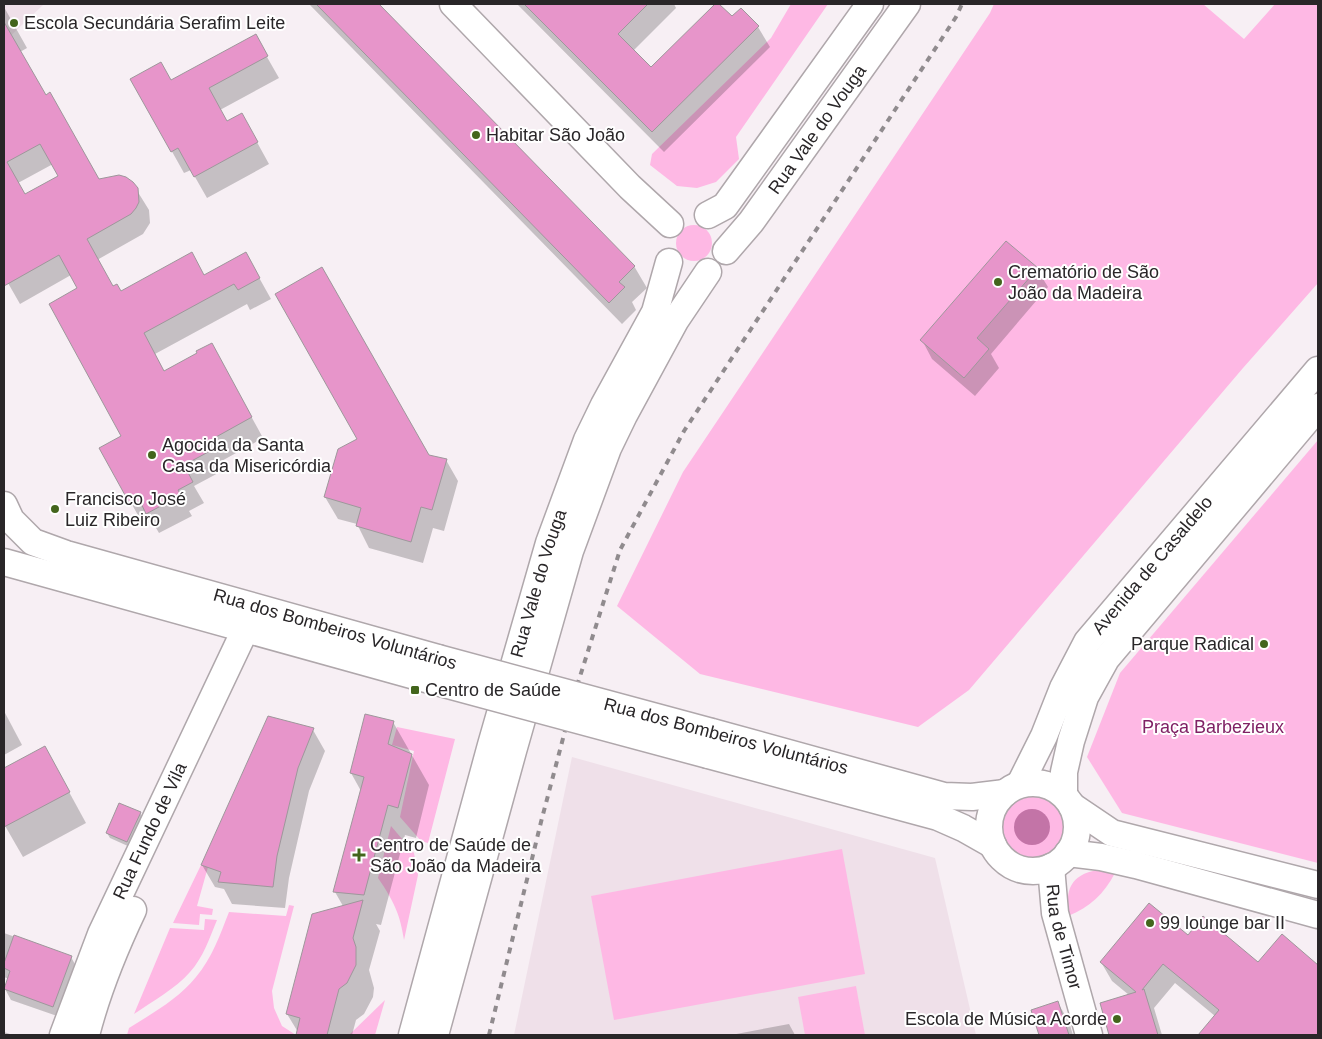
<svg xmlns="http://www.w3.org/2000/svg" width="1322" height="1039" font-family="Arial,sans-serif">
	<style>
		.built { fill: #efe0e9 }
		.green { fill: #feb8e4 }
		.water { fill: #c374a7 }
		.shadow { fill: #0003; fill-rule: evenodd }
		.building { fill: #e795ca; stroke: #9e979b; fill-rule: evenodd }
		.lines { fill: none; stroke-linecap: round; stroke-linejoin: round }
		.minor-casing { stroke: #afa7ab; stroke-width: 29 }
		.minor { stroke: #fff; stroke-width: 26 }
		.rail { stroke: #908b8e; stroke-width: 4; stroke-dasharray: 6 6; stroke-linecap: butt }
		.minor-bridge-casing { stroke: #afa7ab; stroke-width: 29; stroke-linecap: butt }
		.minor-bridge { stroke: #fff; stroke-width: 26 }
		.poi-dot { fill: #43651c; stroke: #fff; stroke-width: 2 }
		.labels { text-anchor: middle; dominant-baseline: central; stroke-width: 4; stroke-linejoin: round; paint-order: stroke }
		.poi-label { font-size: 18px; fill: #292628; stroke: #fff; text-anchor: start }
		.street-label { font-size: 18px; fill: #292628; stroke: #fff }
		.park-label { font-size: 18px; fill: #802165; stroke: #fff }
	</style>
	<rect width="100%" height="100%" fill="#f7eff4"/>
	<g class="built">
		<polygon points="4,4 44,4 4,42"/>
		<polygon points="572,757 935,858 976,1035 514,1035"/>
	</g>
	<g class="green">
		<polygon points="791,4 828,4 736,137 739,159 716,182 697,188 677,186 650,165 652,154 771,38"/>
		<polygon points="994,4 1203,4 1244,39 1275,4 1318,4 1318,283 1243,368 969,690 918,727 700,674 617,606 683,472 990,13"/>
		<circle cx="694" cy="243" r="18"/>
		<polygon points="1318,440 1318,863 1122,813 1087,757 1120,673"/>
		<polygon points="397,727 455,739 428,843 421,841 400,817 414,751 392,745"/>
		<circle cx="1033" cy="826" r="35"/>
		<path d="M391 826 414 853 418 875 404 940C400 913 393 900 378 878Z"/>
		<polygon points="842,849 865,974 614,1020 591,896"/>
		<polygon points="201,865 208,867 197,906 213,909 212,915 200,914 199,925 173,923"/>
		<path d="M1098 870 1115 873C1104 894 1090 907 1068 916 1066 890 1069 875 1098 870Z"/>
		<path d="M289 905 294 906 272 991 274 1008 282 1026 296 1035H127L129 1028C153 1013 178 999 196 977 212 958 220 935 229 912L286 916Z"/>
		<path d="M205 919 217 920C210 937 203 958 190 972 175 989 153 1001 134 1014L170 928 204 930Z"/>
		<polygon points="856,986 865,1035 805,1035 798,997"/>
		<polygon points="385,1000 375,1035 349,1035"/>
	</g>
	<circle class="water" cx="1032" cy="827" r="18"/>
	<g class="shadow">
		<polygon points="309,4 378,4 634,266 647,288 632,302 636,310 622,324"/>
		<polygon points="517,4 674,4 676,8 633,51 651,69 716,4 732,18 758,27 770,47 664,152"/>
		<path d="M4 7 27 48 20 52 45 96 99 180 136 189 149 210 150 223 143 234 97 260 113 287 120 293 204 276 257 274 271 299 250 310 247 304 155 354 164 372 223 365 263 438 218 463 222 471 194 486 204 503 189 511 192 516 159 533 152 521 144 526 101 449 123 437 79 289 71 275 20 304 4 276ZM53 164 60 176 25 196 18 183Z"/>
		<polygon points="255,36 279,78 220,110 227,123 242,115 269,164 207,198 191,170 184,173 132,80 171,82"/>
		<polygon points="1037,269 1048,287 991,354 999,368 975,396 932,359 922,340"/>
		<polygon points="428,457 446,460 458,481 444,531 433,528 423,563 369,548 357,524 338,519 325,497"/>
		<polygon points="4,711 22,745 4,755"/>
		<polygon points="393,722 429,785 416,838 405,835 381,925 376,924 380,931 369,970 374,988 373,997 364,1014 356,1020 352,1035 297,1035 298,1032 287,1014 343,906 335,892 361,791 351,773"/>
		<polygon points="313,730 325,751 309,791 289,878 285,908 232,904 224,889 215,887 202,865"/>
		<polygon points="45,748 86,823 23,857 4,824 4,770"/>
		<polygon points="140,813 143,818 130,847 110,838 107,833"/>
		<polygon points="4,933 71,957 77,968 60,1017 11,1000 5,989 9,979 4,977"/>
		<polygon points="1282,936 1318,966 1318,1035 1207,1035 1206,1028 1215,1016 1175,983 1154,1008 1162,1035 1111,1035 1101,1003 1129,995 1112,981 1101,962 1188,937 1259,964"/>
		<polygon points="1058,1003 1069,1022 1073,1035 1040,1035 1033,1010"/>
		<polygon points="789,1024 795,1035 731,1035"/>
		<polygon points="4,1032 13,1035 4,1035"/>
	</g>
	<g class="building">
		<polygon points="316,4 379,4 635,266 619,282 625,287 609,303"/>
		<polygon points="524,4 648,4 618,34 651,67 715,4 719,4 732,16 741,8 759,26 652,132"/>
		<path d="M4 22 46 95 50 92 99 179 119 175 126 177 133 182 138 188 139 202 136 208 131 214 87 239 113 286 117 284 121 291 192 252 204 275 246 252 260 278 238 290 234 284 144 333 164 371 197 353 196 351 212 343 252 417 207 442 212 450 184 465 193 482 178 490 181 495 146 514 140 501 131 506 99 448 121 436 49 304 77 288 59 255 4 286ZM40 144 58 176 25 194 7 162Z"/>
		<polygon points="256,34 268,56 209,88 227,121 242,113 258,142 194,177 178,148 171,152 130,79 161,62 171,80"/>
		<polygon points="1006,241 1038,268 977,338 989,349 964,378 920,340"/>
		<polygon points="322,267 429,455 447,459 432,510 421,507 411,542 356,526 361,508 324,497 338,449 357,439 275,294"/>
		<polygon points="365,714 394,721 388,744 412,754 398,808 388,805 364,895 333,892 364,777 350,773"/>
		<polygon points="268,716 314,728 298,768 277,856 273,887 218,882 221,872 201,865"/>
		<polygon points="45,746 70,792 4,827 4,768"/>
		<polygon points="119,803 141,812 127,842 106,833"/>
		<polygon points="363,900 353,938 356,947 356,965 347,983 339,989 327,1035 296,1035 300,1018 286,1014 312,914"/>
		<polygon points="1149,903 1188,935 1203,916 1258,962 1282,934 1318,965 1318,1035 1198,1035 1219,1010 1163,964 1142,990 1144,989 1158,1035 1109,1035 1100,1003 1136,992 1100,962"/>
		<polygon points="14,935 72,956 53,1007 4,989 10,971 4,968 4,963"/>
		<polygon points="1058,1001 1069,1035 1039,1035 1031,1010"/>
	</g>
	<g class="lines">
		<g class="minor-casing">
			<g id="minor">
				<polyline points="453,4 630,187 670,224"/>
				<polyline points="708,215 725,206 870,4"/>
				<path id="s1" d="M726 251 751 222 907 4"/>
				<polyline points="4,505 11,520 33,542 66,554 438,658"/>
				<polyline points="4,562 433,681"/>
				<polyline points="712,732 944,796 972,797 1005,793"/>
				<polyline points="708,755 938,817 963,828 993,845"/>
				<circle cx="1033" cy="827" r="44"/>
				<path id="s2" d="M1020 784 1044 736 1063 688 1087 642 1318 370"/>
				<polyline points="1064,795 1064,772 1071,741 1085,697 1106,659 1318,407"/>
				<polyline points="1072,806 1112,833 1318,885"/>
				<polyline points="1068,853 1101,857 1136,865 1318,915"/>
				<path id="s3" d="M1051 867 1055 913 1089 1035"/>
				<path id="s4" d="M63 1035 101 934 245 630"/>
				<path d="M86 1035C97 992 114 950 133 910"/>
				<path id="s5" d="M412 1035 491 745 549 543 587 440 604 405 655 312 669 262"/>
				<polyline points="435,1035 513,751 570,551 608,448 624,415 675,321 708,272"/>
			</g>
		</g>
		<use href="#minor" class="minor"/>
		<polyline class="rail" points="489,1035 541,822 576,689 620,550 684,431 956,17 962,4"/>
		<g class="minor-bridge-casing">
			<g id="minor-bridge">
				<polyline points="438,658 712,732"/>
				<polyline points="433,681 708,755"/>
			</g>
		</g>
		<use href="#minor-bridge" class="minor-bridge"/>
	</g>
	<g class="poi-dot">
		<circle cx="14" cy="23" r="5"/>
		<circle cx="476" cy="135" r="5"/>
		<circle cx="998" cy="282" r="5"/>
		<circle cx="152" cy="455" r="5"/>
		<circle cx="55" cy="509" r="5"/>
		<circle cx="1264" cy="644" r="5"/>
		<rect x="410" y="685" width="10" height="10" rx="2.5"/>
		<path d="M356.5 847.5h5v5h5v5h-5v5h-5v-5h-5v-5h5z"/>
		<circle cx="1150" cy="923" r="5"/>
		<circle cx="1117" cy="1019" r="5"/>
	</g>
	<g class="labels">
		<g class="poi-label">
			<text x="24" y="23">Escola Secundária Serafim Leite</text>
			<text x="486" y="135">Habitar São João</text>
			<text x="1008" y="272">Crematório de São<tspan x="1008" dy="21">João da Madeira</tspan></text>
			<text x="162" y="445">Agocida da Santa<tspan x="162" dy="21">Casa da Misericórdia</tspan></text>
			<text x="65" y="499">Francisco José<tspan x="65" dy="21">Luiz Ribeiro</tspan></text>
			<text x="1254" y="644" text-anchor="end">Parque Radical</text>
			<text x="425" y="690">Centro de Saúde</text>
			<text x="370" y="845">Centro de Saúde de<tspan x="370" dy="21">São João da Madeira</tspan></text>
			<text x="1160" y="923">99 lounge bar II</text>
			<text x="1107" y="1019" text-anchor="end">Escola de Música Acorde</text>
		</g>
		<g class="street-label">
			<text stroke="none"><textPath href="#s1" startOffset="152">Rua Vale do Vouga</textPath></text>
			<text stroke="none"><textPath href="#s2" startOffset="258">Avenida de Casaldelo</textPath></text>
			<text stroke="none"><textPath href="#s5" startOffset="469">Rua Vale do Vouga</textPath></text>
			<text transform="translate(335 629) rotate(16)">Rua dos Bombeiros Voluntários</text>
			<text transform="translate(726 736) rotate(15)">Rua dos Bombeiros Voluntários</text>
			<text stroke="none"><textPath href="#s4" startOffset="222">Rua Fundo de Vila</textPath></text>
			<text stroke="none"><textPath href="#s3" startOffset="71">Rua de Timor</textPath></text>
		</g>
		<g class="park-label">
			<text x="1213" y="727">Praça Barbezieux</text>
		</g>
	</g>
	<rect width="1322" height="1039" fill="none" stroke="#292628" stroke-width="10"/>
</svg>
